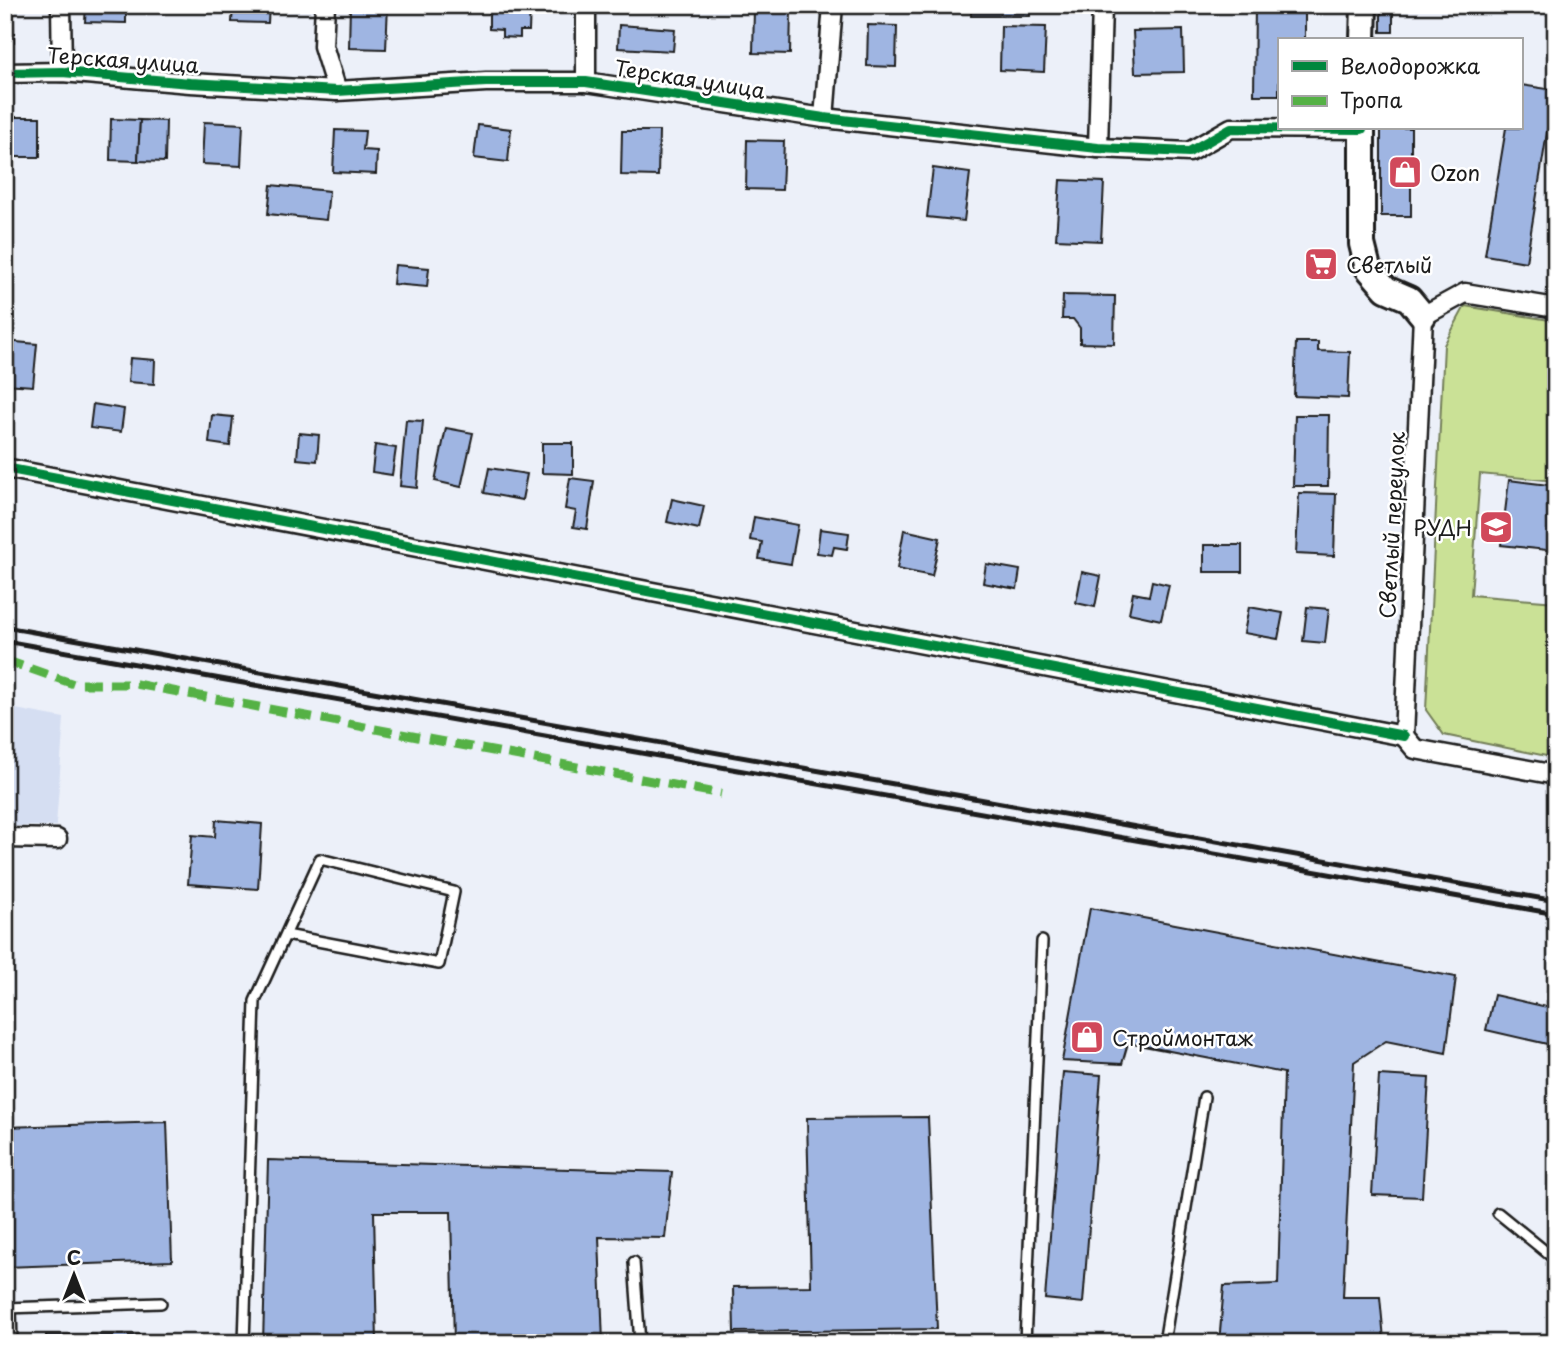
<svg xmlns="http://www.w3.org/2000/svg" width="1561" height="1348" font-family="'Playpen Sans',sans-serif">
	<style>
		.built { fill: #d5def2 }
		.green { fill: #cae196; stroke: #737e59; stroke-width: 2 }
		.building { fill: #9fb5e2; stroke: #1c1c1c; stroke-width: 2 }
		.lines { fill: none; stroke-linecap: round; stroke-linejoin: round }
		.lane-casing { stroke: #1c1c1c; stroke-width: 14 }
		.street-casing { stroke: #1c1c1c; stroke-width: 23 }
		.secondary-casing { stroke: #1c1c1c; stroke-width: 30 }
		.lane { stroke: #fff; stroke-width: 9 }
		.street { stroke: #fff; stroke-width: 18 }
		.secondary { stroke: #fff; stroke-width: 24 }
		.rail { stroke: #1c1c1c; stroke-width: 5 }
		.quiet { stroke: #55b145; stroke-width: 9; stroke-dasharray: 18 9; stroke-linecap: butt }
		.cycleway-casing { stroke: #fff; stroke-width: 15 }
		.cycleway { stroke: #00873e; stroke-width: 10 }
		.labels { text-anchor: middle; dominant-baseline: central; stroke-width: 5; stroke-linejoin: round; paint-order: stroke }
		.street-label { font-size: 21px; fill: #1c1c1c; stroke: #fff }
		.poi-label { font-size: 21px; fill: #1c1c1c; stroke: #fff; text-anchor: start }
	</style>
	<rect width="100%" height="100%" fill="#ecf0f9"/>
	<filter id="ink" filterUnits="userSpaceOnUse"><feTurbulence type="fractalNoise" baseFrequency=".0143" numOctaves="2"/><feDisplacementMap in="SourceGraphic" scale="14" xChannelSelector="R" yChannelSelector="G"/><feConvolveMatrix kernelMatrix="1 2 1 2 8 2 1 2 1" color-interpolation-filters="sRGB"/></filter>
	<g filter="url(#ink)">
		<polygon class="built" points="5,707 64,718 56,826 5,826"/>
		<polygon class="green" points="1465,306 1556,321 1556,481 1480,474 1471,595 1556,602 1556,758 1444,735 1426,710 1444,345"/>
		<g class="building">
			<polygon points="86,5 126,5 126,23 85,22"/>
			<polygon points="233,5 269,5 268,23 232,22"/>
			<polygon points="350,5 388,5 386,49 349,48"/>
			<polygon points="501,5 530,5 529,31 520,31 520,38 502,37 502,30 489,29 489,10 500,11"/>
			<rect x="971" y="5" width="59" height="11"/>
			<polygon points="1255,5 1305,5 1305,40 1279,40 1279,95 1254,95"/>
			<polygon points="754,9 791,11 790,54 753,53"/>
			<polygon points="1381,11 1393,12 1393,32 1381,32"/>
			<polygon points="5,21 13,21 14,42 5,42"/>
			<polygon points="619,25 675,29 673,51 618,48"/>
			<polygon points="868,25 897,26 896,67 867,66"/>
			<polygon points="1001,26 1046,27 1044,72 1000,70"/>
			<polygon points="1183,30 1184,72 1135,73 1133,31"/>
			<polygon points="1521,85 1554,90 1526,262 1485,255 1506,128 1521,128"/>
			<rect x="10" y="117" width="30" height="40"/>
			<polygon points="111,119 140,120 138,161 110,160"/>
			<polygon points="140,120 166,121 165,162 138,161"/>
			<polygon points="204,122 243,124 241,166 202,164"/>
			<polygon points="478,125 511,129 508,162 474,158"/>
			<rect x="1381" y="128" width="30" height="88"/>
			<polygon points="335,130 365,131 363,150 377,151 376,174 333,172"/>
			<polygon points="622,131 659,131 658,176 621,175"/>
			<polygon points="747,140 784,141 782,190 746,189"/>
			<polygon points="933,168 970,173 964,221 927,217"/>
			<polygon points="1060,180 1104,182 1101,241 1056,239"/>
			<polygon points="271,185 329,191 326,220 268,214"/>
			<polygon points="395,265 429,268 427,287 393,284"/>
			<polygon points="1063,295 1115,296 1114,344 1080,343 1080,328 1073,319 1062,319"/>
			<polygon points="5,341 37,344 33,386 5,384"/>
			<polygon points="1296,342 1318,342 1318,351 1350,352 1348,398 1294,396"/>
			<polygon points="130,358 155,360 154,384 128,382"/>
			<polygon points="93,404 124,409 121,432 90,428"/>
			<polygon points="212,415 233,417 230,446 209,443"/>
			<polygon points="1295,415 1329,415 1328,486 1293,486"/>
			<polygon points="406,420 423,421 417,488 400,486"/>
			<polygon points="446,428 473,433 461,487 435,481"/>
			<polygon points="299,433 319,435 317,461 297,459"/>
			<polygon points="542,443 573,443 573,474 542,473"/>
			<polygon points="375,445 396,448 392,475 372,472"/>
			<polygon points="489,468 527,474 522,500 484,493"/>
			<polygon points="570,478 594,481 587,529 573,527 576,511 565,509"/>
			<polygon points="1509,480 1556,486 1556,551 1501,545"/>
			<polygon points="1299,493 1336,494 1334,556 1296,554"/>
			<polygon points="672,499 704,506 699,529 667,522"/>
			<polygon points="754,517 798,525 791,564 759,559 762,542 750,540"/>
			<polygon points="820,529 849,533 847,549 834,547 832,555 817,553"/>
			<polygon points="904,530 940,538 932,576 897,569"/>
			<rect x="1204" y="545" width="38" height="27"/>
			<polygon points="986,564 1020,570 1017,589 983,583"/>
			<polygon points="1082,572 1101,576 1095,607 1076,603"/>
			<polygon points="1152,581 1169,585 1161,620 1129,613 1133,593 1149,596"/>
			<polygon points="1249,607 1283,613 1278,639 1244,633"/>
			<polygon points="1307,607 1329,609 1325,643 1303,641"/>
			<polygon points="216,820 262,824 258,889 188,884 192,835 215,837"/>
			<polygon points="1090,908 1456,977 1446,1053 1386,1041 1354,1062 1343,1297 1380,1297 1384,1339 1340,1343 1219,1343 1224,1286 1278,1284 1284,1073 1128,1043 1122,1064 1062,1061"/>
			<polygon points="1494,995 1556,1009 1556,1046 1486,1030"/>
			<polygon points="1063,1072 1101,1075 1083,1303 1045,1299"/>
			<polygon points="1379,1075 1429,1078 1422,1197 1372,1195"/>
			<polygon points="928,1117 937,1329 734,1332 733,1287 811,1286 807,1118"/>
			<polygon points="167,1122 172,1261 5,1267 5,1127"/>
			<polygon points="268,1160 672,1172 665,1238 599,1237 603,1343 454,1343 451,1212 374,1212 377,1343 263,1343"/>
			<rect x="46" y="1335" width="121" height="8"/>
		</g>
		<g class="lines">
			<g class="lane-casing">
				<g id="lane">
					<polyline points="1498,1213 1556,1260"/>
					<polyline points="634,1262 640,1343"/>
					<polyline points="5,1308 161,1303"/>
					<polyline points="11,1308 12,1343"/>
					<polyline points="244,1343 255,1001 320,859 454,892 439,964 286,935"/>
					<polyline points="1025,1343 1042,941"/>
					<polyline points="1164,1343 1204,1097"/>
				</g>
			</g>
			<g class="street-casing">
				<g id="street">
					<polyline points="61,5 62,72"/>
					<polyline points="325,5 323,46 337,91"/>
					<polyline points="586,5 586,82"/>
					<polyline points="5,73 62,72 190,83 337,91 486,82 586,82 824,118 1098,148 1189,152 1231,128 1362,129"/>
					<polyline points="824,118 833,5"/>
					<polyline points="1098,148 1102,5"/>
					<polyline points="5,468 1404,736"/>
					<polyline points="1404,736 1423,316 1465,293 1556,308"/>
					<polyline points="1404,736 1415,749 1556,775"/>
					<polyline points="5,838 57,839"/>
				</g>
			</g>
			<g class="secondary-casing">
				<g id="secondary">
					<polyline points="1363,40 1364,5"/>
					<polyline points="1362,128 1362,244 1368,268 1386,289 1409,299 1423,316"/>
				</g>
			</g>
			<use href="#lane" class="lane"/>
			<use href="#street" class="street"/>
			<use href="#secondary" class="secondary"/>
			<g class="rail">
				<polyline points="5,627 1556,901"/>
				<polyline points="5,641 1556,914"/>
			</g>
			<polyline class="quiet" points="5,660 74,684 136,684 721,794"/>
			<g class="cycleway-casing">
				<g id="cycleway">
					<polyline points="5,73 62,72 190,83 337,91 486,82 586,82 824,118 1098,148 1189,152 1231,128 1362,129"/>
					<polyline points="5,468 1404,736"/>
				</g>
			</g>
			<use href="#cycleway" class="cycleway"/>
		</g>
	</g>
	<defs>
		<g id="shop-square" transform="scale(1.75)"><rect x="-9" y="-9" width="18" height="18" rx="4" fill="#d1495b" stroke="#fff"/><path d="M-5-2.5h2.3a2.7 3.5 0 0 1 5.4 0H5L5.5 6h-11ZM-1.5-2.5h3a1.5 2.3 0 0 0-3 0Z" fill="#fff"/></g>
		<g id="supermarket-square" transform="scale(1.75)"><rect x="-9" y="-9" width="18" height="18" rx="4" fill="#d1495b" stroke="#fff"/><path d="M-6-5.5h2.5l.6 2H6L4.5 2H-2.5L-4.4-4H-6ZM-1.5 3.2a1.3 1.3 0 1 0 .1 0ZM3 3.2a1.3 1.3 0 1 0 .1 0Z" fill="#fff"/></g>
		<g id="university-square" transform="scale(1.75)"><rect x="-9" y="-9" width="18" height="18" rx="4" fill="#d1495b" stroke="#fff"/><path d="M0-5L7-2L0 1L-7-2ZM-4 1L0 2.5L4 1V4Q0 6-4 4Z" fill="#fff"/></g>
	</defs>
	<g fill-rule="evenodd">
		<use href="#shop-square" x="1405" y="172"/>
		<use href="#supermarket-square" x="1321" y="264"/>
		<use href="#university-square" x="1496" y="527"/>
		<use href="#shop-square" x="1087" y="1037"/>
	</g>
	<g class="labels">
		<g class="street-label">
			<text transform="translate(123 59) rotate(4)">Терская улица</text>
			<text transform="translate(690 78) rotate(9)">Терская улица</text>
			<text transform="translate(1391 525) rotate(-87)">Светлый переулок</text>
		</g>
		<g class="poi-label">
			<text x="1430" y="172">Ozon</text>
			<text x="1346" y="264">Светлый</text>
			<text x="1472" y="527" text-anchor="end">РУДН</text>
			<text x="1112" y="1037">Строймонтаж</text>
		</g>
	</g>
	<rect width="1561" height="1348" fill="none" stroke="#fff" stroke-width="28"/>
	<rect x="14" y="14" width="1533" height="1320" fill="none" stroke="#1c1c1c" stroke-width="2.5" filter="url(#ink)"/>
	<rect x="1278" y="38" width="245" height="91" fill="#ffffff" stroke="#a4a4a4" stroke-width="2"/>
	<rect x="1292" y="61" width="35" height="10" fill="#00873e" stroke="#a4a4a4" stroke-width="2"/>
	<text x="1340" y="74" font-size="21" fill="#1c1c1c">Велодорожка</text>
	<rect x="1292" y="96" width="35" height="10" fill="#55b145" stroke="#a4a4a4" stroke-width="2"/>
	<text x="1340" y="108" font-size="21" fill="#1c1c1c">Тропа</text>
	<g transform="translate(74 1275)" stroke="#ffffff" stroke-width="5" paint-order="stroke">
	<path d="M0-5L12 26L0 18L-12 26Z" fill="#1c1c1c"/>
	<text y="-10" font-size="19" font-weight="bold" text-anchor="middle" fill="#1c1c1c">С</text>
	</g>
</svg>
